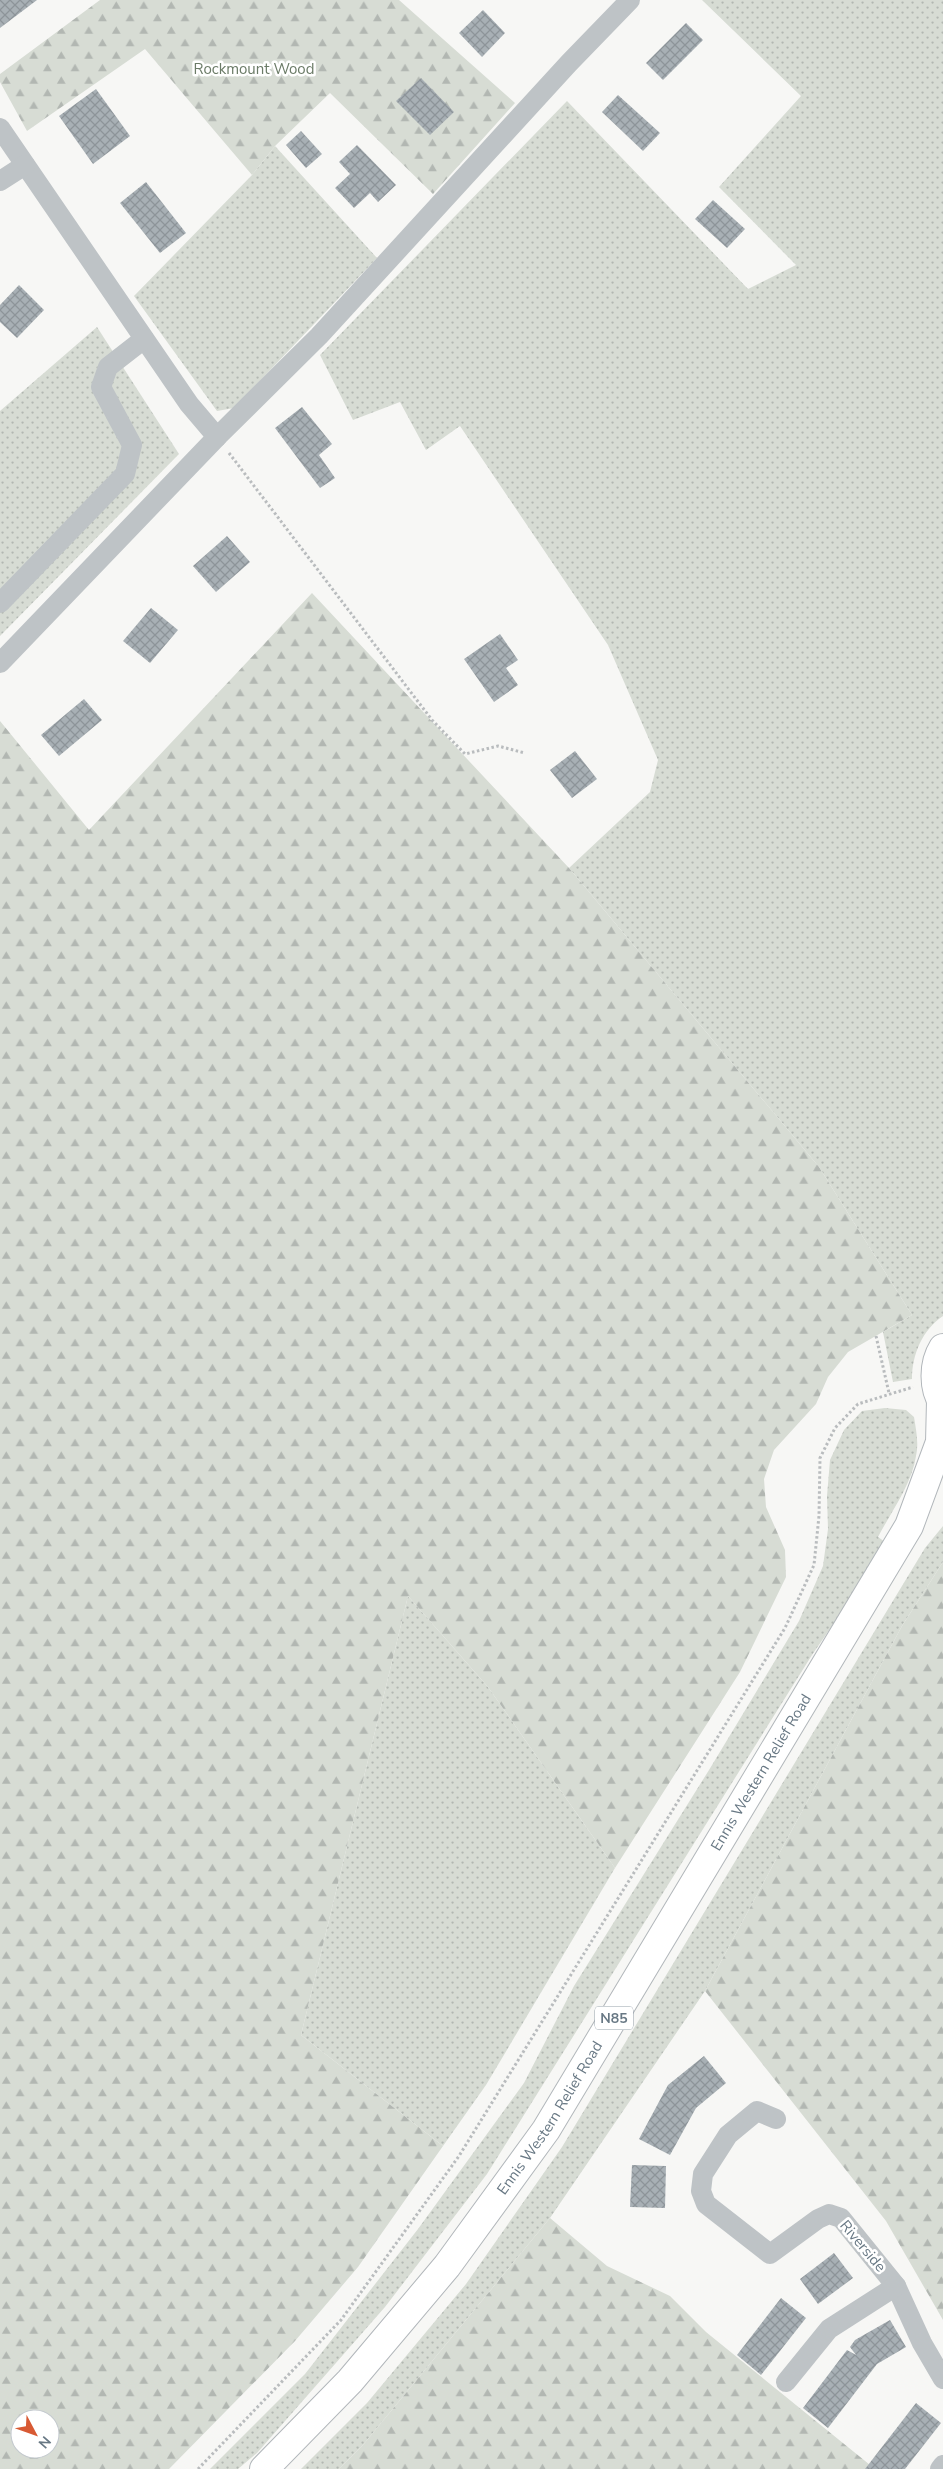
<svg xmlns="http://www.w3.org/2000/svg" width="943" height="2469" font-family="'Nunito Sans',sans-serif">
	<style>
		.grass { fill: url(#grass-dots) }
		.forest { fill: url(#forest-firs); fill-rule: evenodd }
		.building { fill: url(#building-cross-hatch) }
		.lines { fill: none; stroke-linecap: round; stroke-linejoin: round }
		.primary-casing { stroke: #b2b7bb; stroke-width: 30 }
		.path { stroke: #b9bcbe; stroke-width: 3; stroke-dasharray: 2.5 2.5; stroke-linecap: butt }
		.street { stroke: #bec3c6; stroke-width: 20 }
		.primary { stroke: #fff; stroke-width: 28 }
		.labels { text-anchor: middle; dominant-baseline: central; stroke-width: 5; stroke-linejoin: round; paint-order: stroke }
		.shield { fill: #fff; stroke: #95a0a9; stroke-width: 1 }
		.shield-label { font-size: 14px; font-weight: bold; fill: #687884 }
		.park-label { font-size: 15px; fill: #6b7b67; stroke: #fff }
		.street-label { font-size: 15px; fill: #687884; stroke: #fff }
	</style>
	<defs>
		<pattern id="grass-dots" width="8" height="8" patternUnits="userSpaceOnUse" patternTransform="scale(1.25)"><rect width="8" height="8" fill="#d7dcd4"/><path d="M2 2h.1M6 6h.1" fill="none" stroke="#b2b7b2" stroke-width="1.8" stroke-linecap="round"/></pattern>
		<pattern id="forest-firs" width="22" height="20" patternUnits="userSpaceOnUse" patternTransform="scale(1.25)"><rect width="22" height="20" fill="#d7dcd4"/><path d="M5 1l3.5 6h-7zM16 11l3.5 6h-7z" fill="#b2b7b2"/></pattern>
		<pattern id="building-cross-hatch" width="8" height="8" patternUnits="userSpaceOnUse" patternTransform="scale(1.25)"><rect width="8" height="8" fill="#a8b0b5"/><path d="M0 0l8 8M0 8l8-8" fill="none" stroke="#8d9499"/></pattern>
	</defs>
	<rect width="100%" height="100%" fill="#f7f7f5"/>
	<g class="grass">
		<path d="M702 0H943V1316C922 1330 912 1355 912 1379L893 1382 883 1332 912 1315 819 1167 569 868 650 792 658 760 608 645 460 426 426 450 400 402 353 420 320 355 567 101 748 289 796 265 719 187 801 96Z"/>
		<polygon points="275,146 377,258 234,408 217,411 134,296 252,175"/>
		<polygon points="97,327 179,454 0,636 0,411"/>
		<path d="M885 1408 906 1410 914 1417C916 1430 919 1443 916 1456 912 1484 891 1512 878 1537L888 1544 812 1655 487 2174 385 2307 257 2453 238 2469H210L305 2374 418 2229 524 2083 574 1986 709 1770 799 1621 823 1566 828 1529 827 1496 830 1460 844 1430 862 1411Z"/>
		<polygon points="943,1526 943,1562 902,1626 705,1991 550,2218 363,2445 339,2469 301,2469 367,2403 466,2284 562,2147 925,1548"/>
		<polygon points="408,1596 488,1687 615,1868 486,2085 443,2146 301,2035"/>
	</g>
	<g class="forest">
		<polygon points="100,0 399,0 515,103 433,194 330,93 275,146 252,175 145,49 27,131 0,82 0,74"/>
		<path d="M312 593 569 868 819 1167 912 1315 848 1352 828 1377 816 1404 774 1450 764 1479 766 1507 785 1550 786 1577 740 1672 615 1868 488 1687 408 1596 301 2035 443 2146 358 2267 295 2341 169 2469H0V721L89 830ZM20 2419H50V2449H20Z"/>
		<polygon points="943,1562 943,2320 886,2221 705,1991 902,1626"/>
		<polygon points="550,2218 607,2266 670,2296 706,2332 875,2469 339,2469 363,2445"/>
	</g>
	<g class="building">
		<polygon points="0,0 37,0 0,28"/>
		<polygon points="483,10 505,33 482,57 459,33"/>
		<polygon points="686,23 703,40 663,80 646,63"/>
		<polygon points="421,78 454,112 430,135 396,101"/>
		<polygon points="96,89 130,136 93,164 59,116"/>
		<polygon points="618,95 660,133 643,151 602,112"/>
		<polygon points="301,131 322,154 306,168 286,145"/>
		<polygon points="357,145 396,185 378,202 370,193 354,208 335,188 350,174 339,162"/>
		<polygon points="146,182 186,233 160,253 120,203"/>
		<polygon points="713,200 745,229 727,248 695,219"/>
		<polygon points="19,285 44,310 17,338 0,322 0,305"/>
		<polygon points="302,407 332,444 319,455 335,478 320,488 275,428"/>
		<polygon points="227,536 250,562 216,592 193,566"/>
		<polygon points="151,608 178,630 150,663 123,641"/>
		<polygon points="500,634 518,660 506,668 518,685 494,702 464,659"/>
		<polygon points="84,699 102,720 59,756 41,735"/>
		<polygon points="575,751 597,779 572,798 550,770"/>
		<polygon points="704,2056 726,2083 696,2108 670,2155 639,2139 668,2085"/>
		<polygon points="632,2165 666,2166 665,2208 630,2207"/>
		<polygon points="834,2253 853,2278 818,2304 800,2279"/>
		<polygon points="781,2298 806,2318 761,2375 737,2355"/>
		<polygon points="890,2320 906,2347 877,2364 828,2428 803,2408 847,2350 856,2355 850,2347 855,2340"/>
		<polygon points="916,2403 941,2423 905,2469 865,2469"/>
	</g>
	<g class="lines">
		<g class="primary-casing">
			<g id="primary">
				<path d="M943 1348C933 1364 933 1388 943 1403"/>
				<path id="s1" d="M264 2469 350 2381 447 2266 546 2130 909 1526 940 1442 941 1401"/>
			</g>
		</g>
		<g class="path">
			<polyline points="229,453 432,720 465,754 498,746 525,753"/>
			<polyline points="876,1336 889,1393"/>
			<polyline points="198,2469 341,2320 459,2156 785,1628 814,1565 819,1516 820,1458 835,1428 858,1404 913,1387"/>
		</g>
		<g class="street">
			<polyline points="0,128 189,404 217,437"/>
			<polyline points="0,181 25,165"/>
			<polyline points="0,603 125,474 132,445 101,387 108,367 144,339"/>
			<polyline points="0,663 217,437 319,336 569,63 630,0"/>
			<polyline points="776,2119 757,2111 728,2135 703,2174 701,2191 706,2204 770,2254 818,2219 829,2214 841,2218 896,2286 922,2343 943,2379"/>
			<polyline points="786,2382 829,2329 896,2286"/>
			<polyline points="940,2469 943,2465"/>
		</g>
		<use href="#primary" class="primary"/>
	</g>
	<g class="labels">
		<rect class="shield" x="595" y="2006.5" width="38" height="23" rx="4"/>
		<g class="shield-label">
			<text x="614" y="2018">N85</text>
		</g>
		<g class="park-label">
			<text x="254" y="69">Rockmount Wood</text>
		</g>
		<g class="street-label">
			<text stroke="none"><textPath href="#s1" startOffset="859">Ennis Western Relief Road</textPath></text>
			<text stroke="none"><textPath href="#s1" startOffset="454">Ennis Western Relief Road</textPath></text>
			<text transform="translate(863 2246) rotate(50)">Riverside</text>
		</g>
	</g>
	<g transform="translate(35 2434) rotate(131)"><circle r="24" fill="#ffffff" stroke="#c3c9ce"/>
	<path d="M0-4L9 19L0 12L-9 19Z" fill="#d85a34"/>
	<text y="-8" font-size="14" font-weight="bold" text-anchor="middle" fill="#687884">N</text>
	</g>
</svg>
